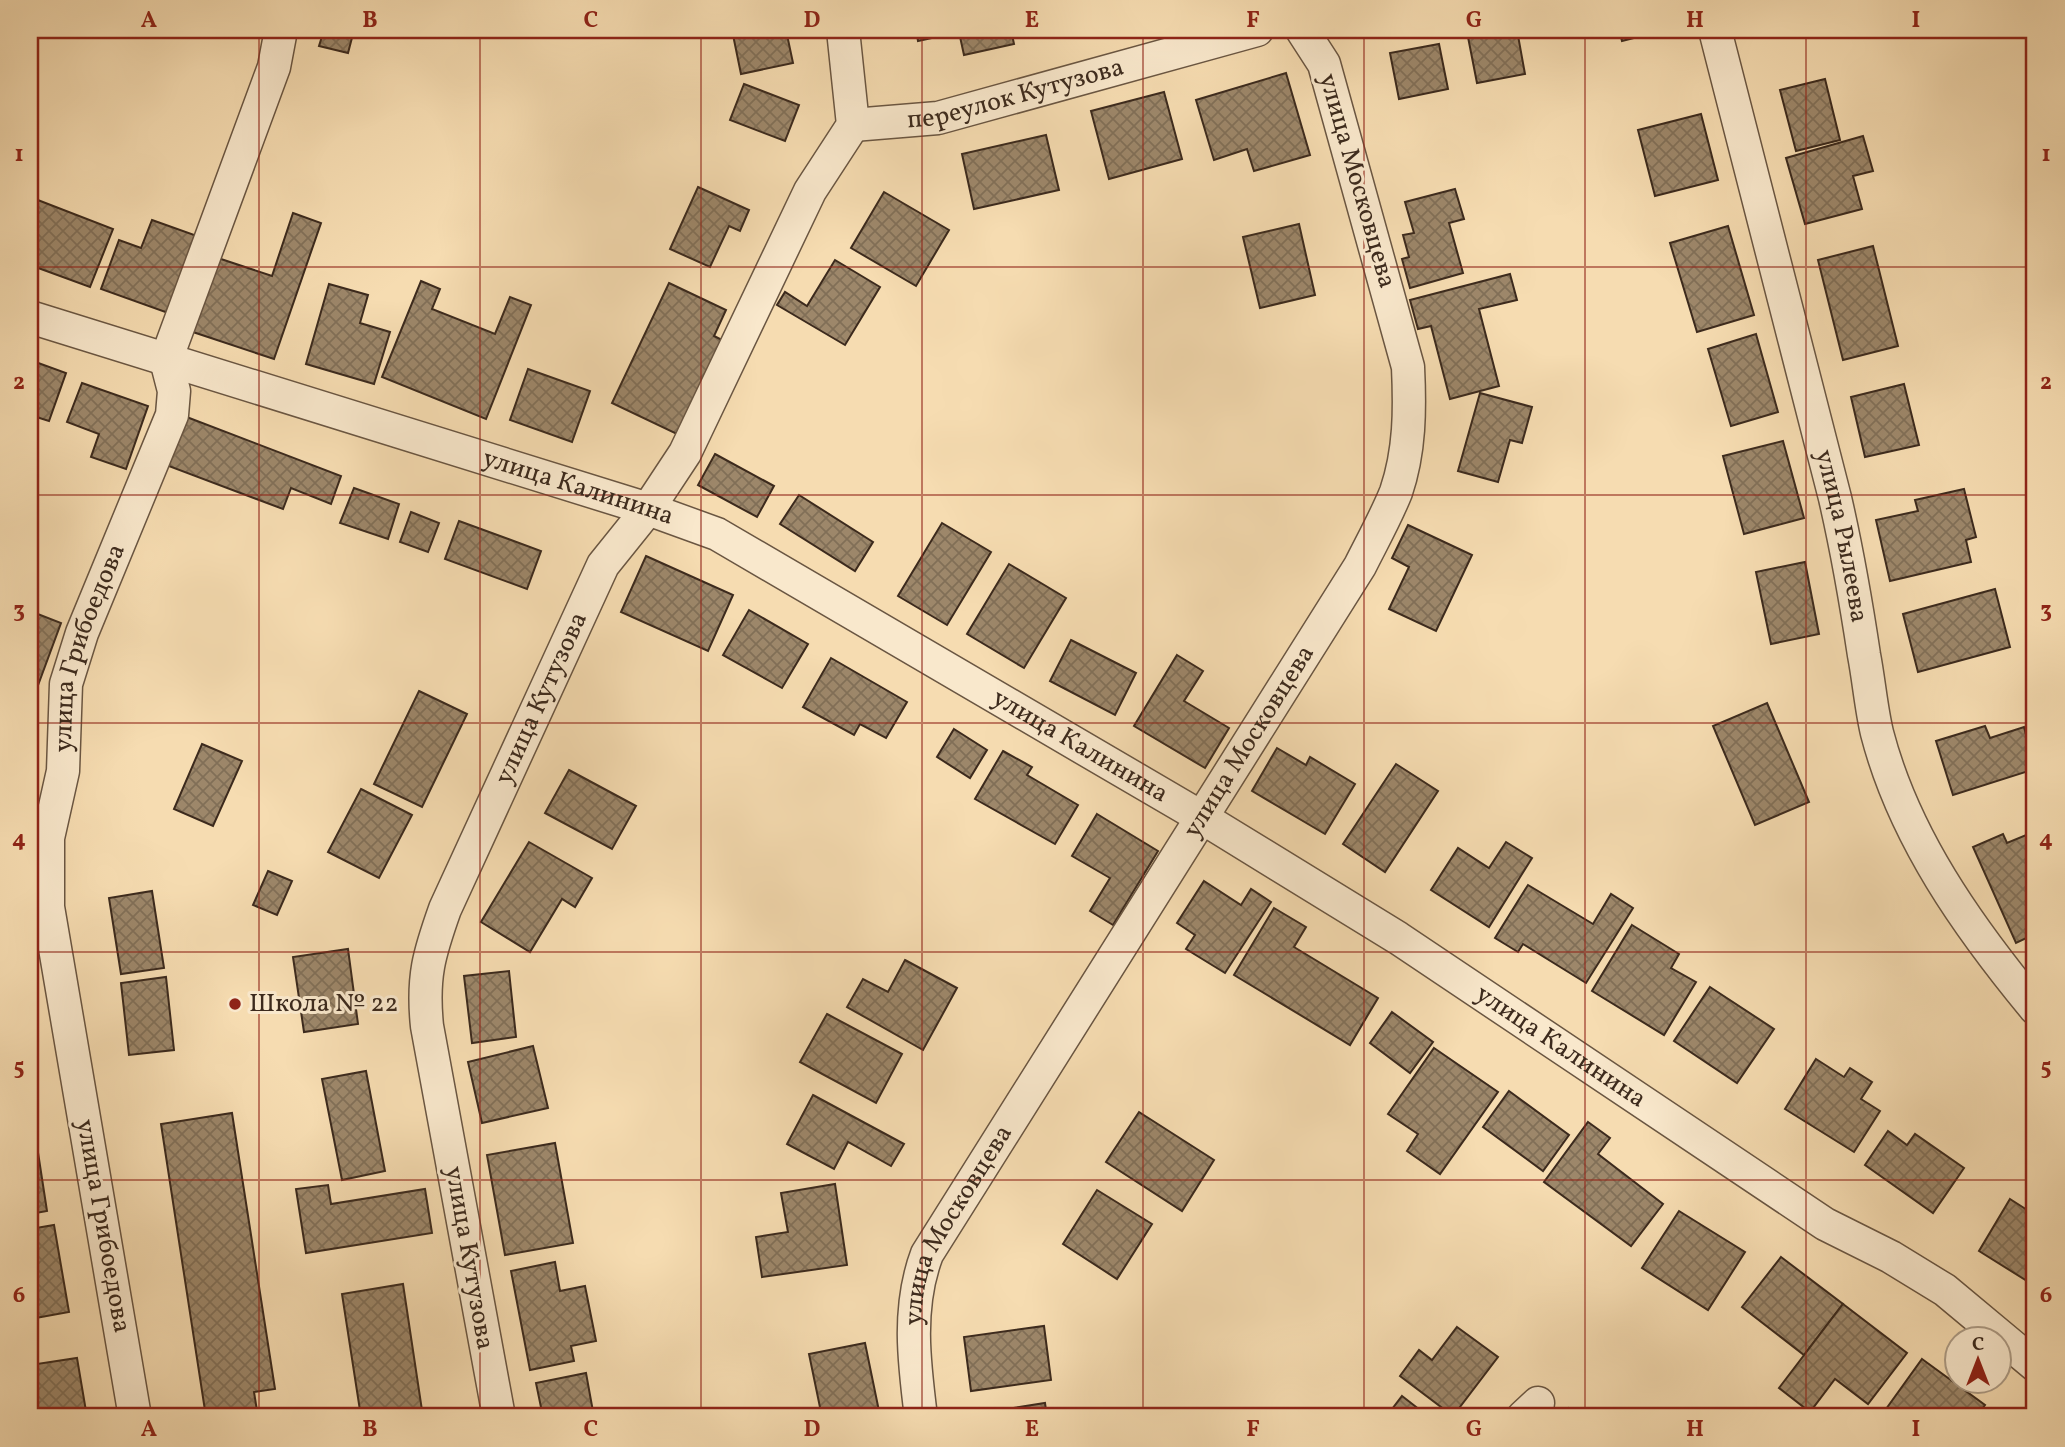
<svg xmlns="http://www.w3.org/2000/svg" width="2065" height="1447" font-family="Vollkorn,serif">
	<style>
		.building { fill: url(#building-cross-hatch); stroke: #3c2a1d; stroke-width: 2 }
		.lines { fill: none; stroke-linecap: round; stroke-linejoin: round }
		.minor-casing { stroke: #6a5642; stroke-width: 35 }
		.minor { stroke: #f9e8cc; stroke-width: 32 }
		.grid { fill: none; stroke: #8f2418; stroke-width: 2; stroke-opacity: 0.55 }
		.poi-dot { fill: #8f2418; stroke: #f9e8cc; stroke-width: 2.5 }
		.labels { text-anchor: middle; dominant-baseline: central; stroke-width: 6; stroke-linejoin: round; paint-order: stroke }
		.street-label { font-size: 26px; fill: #3c2a1d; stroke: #f9e8cc }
		.poi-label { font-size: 26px; fill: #3c2a1d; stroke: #f9e8cc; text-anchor: start }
		.neatline { fill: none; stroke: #8f2418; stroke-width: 2.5 }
		.grid-label { font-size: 23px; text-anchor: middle; font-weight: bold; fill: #8f2418 }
	</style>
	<defs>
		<pattern id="building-cross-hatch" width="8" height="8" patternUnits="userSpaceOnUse" patternTransform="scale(1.75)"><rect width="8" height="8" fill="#9d876a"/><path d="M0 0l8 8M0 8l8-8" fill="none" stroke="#816f57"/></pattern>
	</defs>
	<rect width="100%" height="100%" fill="#f6dcb1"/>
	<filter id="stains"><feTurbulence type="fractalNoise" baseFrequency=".00286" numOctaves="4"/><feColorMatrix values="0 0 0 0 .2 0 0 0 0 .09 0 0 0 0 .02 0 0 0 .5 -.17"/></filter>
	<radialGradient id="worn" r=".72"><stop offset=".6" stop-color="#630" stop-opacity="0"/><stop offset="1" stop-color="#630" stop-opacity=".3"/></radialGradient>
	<g class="building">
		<polygon points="324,30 354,30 348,53 319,46"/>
		<polygon points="732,30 786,30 793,63 741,74"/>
		<polygon points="916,30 1011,30 1014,44 964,55 959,32 918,41"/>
		<polygon points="1509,30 1517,30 1525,74 1477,83 1468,37"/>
		<polygon points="1619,30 1665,30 1622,41"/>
		<polygon points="1439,44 1448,89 1399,99 1390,53"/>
		<polygon points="1286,73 1310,155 1254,171 1247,149 1214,160 1196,100"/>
		<polygon points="1825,79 1840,140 1796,151 1780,90"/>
		<polygon points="744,84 799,105 785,141 730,120"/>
		<polygon points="1164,92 1182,159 1109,179 1091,111"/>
		<polygon points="1701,114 1718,180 1655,196 1638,130"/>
		<polygon points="1046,135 1059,190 974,209 962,154"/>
		<polygon points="1863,136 1873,171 1853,176 1862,209 1805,224 1786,158"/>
		<polygon points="698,187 749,210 740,231 729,226 710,267 670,249"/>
		<polygon points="1455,189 1464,219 1449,223 1463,273 1410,288 1402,259 1409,257 1403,235 1414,233 1405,202"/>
		<polygon points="884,192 949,230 916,286 851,248"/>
		<polygon points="30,197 113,229 90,287 30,265"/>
		<polygon points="293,213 321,223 274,359 187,330 212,256 272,276"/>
		<polygon points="152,220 200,237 171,314 101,289 119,240 141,248"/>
		<polygon points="1299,224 1315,295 1260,308 1243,237"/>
		<polygon points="1728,226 1754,315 1697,332 1670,243"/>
		<polygon points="1873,246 1898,346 1843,360 1818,260"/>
		<polygon points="835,260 880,287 845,345 777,305 785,292 807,306"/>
		<polygon points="1510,274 1517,300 1479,309 1499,386 1450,399 1431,326 1418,329 1410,300"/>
		<polygon points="421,281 440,289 432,309 495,334 510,297 531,305 486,419 382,377"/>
		<polygon points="669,283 726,310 714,336 724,341 679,435 612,403"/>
		<polygon points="329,284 368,295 360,323 390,332 374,384 306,364"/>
		<polygon points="1756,334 1778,412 1731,426 1708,349"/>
		<polygon points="30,360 66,373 49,421 30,415"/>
		<polygon points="528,369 590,391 572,442 510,420"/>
		<polygon points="82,383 148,406 126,469 91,457 99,434 67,422"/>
		<polygon points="1904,384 1919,445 1865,457 1851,397"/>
		<polygon points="1480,393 1532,407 1522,443 1510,440 1498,482 1458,471"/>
		<polygon points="184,416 341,476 331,504 291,488 283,509 166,465"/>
		<polygon points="1783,441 1804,518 1744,534 1723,456"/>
		<polygon points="715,454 774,486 757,517 698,485"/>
		<polygon points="354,488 399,504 388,539 340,523"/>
		<polygon points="1964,489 1976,537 1966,540 1971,562 1890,581 1876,520 1918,511 1915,500"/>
		<polygon points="799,495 873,542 855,571 780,524"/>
		<polygon points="411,512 439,523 428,552 400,542"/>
		<polygon points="459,521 541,551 527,589 445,559"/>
		<polygon points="942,523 991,552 947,625 898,596"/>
		<polygon points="1408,525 1472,555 1436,631 1389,609 1409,567 1392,558"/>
		<polygon points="646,556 733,595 708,651 621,612"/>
		<polygon points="1805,562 1819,634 1771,644 1756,572"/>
		<polygon points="1009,564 1066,598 1024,668 967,634"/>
		<polygon points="1995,589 2010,647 1918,672 1903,614"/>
		<polygon points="749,610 808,644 782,688 723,655"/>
		<polygon points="30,611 61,623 30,707"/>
		<polygon points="1071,640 1136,673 1115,715 1050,681"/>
		<polygon points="1177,655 1203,671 1184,701 1229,728 1205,768 1134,726"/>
		<polygon points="831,658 907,702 886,738 860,724 854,735 803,707"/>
		<polygon points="419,691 467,714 422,807 374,784"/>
		<polygon points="1767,703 1809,802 1755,825 1713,726"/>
		<polygon points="1985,726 1990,738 2024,727 2035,769 1953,795 1936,741"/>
		<polygon points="954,729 987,750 970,778 937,757"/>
		<polygon points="202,744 242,761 213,826 174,809"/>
		<polygon points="1277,748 1306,765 1310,757 1355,784 1325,834 1252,791"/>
		<polygon points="1003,751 1032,767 1027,775 1078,805 1055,844 975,799"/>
		<polygon points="1396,764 1438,791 1385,872 1343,844"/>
		<polygon points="569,770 636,806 612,849 545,813"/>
		<polygon points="361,789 412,815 379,878 328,852"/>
		<polygon points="1097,814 1158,851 1113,925 1090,911 1110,878 1072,856"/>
		<polygon points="2031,833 2035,842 2035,934 2016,943 1973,847 2003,834 2007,843"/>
		<polygon points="529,842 592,878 575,907 562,899 530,952 481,922"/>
		<polygon points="1506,842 1532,858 1489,927 1431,890 1458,848 1489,868"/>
		<polygon points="268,871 292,881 277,915 253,905"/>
		<polygon points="1204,881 1241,905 1251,889 1271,902 1225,973 1186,949 1195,935 1177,923"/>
		<polygon points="1528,885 1593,924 1611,894 1633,908 1586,983 1523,944 1518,952 1495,938"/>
		<polygon points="152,891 164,968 121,974 109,898"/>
		<polygon points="1274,908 1306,927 1294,947 1378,998 1350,1045 1234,975"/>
		<polygon points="1632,925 1679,954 1671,968 1696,982 1664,1035 1592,991"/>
		<polygon points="348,949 358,1024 304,1032 293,957"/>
		<polygon points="905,960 957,988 923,1050 847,1007 863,979 888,992"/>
		<polygon points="509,971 516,1037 472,1043 464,976"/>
		<polygon points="166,977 174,1050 129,1055 121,983"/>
		<polygon points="1710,987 1774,1029 1737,1083 1674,1041"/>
		<polygon points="1392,1012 1433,1042 1410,1073 1370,1043"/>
		<polygon points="827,1014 902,1054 876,1103 800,1062"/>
		<polygon points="533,1046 548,1108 482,1123 468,1062"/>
		<polygon points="1434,1048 1498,1092 1440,1174 1407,1151 1418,1134 1388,1114"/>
		<polygon points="1816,1059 1844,1077 1850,1068 1872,1082 1861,1099 1880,1111 1854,1152 1785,1109"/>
		<polygon points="366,1071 385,1171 342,1180 322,1079"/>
		<polygon points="1509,1091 1569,1135 1543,1171 1483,1127"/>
		<polygon points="813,1095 904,1144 891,1166 848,1142 834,1169 787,1144"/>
		<polygon points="1139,1112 1214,1160 1182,1211 1106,1162"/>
		<polygon points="232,1113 275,1389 254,1392 258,1417 206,1417 161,1124"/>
		<polygon points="33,1120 47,1211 30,1214 30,1121"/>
		<polygon points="1588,1122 1610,1138 1598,1154 1663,1204 1631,1246 1544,1182"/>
		<polygon points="1888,1131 1907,1145 1915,1134 1964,1168 1933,1213 1865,1165"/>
		<polygon points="555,1143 573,1243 505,1255 487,1155"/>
		<polygon points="835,1184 847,1265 762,1277 756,1237 788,1232 781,1193"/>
		<polygon points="328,1185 331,1204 425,1189 432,1233 306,1253 296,1189"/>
		<polygon points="1097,1190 1152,1224 1117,1279 1063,1244"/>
		<polygon points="2010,1199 2035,1215 2035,1286 1979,1251"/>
		<polygon points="1679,1211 1745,1252 1708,1310 1642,1268"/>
		<polygon points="54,1225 69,1312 30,1319 30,1229"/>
		<polygon points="1781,1257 1843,1304 1804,1355 1742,1307"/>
		<polygon points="555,1262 560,1291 585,1286 596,1341 571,1346 574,1361 530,1370 511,1271"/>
		<polygon points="403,1284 423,1417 361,1417 342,1294"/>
		<polygon points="1843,1304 1907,1353 1868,1404 1835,1379 1810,1412 1779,1388"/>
		<polygon points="1044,1326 1051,1380 971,1391 964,1337"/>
		<polygon points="1457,1327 1498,1357 1453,1416 1400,1376 1419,1350 1432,1360"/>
		<polygon points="865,1343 879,1411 849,1417 822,1417 809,1354"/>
		<polygon points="77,1358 87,1417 30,1417 30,1365"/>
		<polygon points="1922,1359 1985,1405 1976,1417 1936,1417 1924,1409 1918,1417 1881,1416"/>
		<polygon points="586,1373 594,1417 543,1417 536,1383"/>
		<polygon points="1402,1396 1429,1417 1386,1417"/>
		<polygon points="1045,1403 1047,1417 976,1417 975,1414"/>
		<polygon points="1569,1408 1584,1417 1563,1417"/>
	</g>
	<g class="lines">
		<g class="minor-casing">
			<g id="minor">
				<path id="s1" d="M1715 30 1835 498C1847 550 1856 602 1864 655 1869 681 1871 708 1877 733 1904 837 1968 927 2035 1008"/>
				<path id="s2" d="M853 125 938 118 1257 30"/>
				<path id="s3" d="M30 317 648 509 717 534 1201 817 1398 938 1825 1224 1891 1257 1945 1290 2035 1365"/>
				<path id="s4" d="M135 1417 48 907V838L63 771 66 684 82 633 172 415 174 391 166 360 274 67 281 30"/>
				<path id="s5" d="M499 1417 427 1026C422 977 429 954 445 909L603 565 648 509 685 453 810 191 853 125 843 30"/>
				<path id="s6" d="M921 1417C914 1362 907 1307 927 1254L1360 566C1372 542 1386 517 1396 492 1410 451 1410 409 1408 367L1324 64 1302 30"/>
				<polyline points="1523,1417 1538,1403"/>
			</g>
		</g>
		<use href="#minor" class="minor"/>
	</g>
	<path class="grid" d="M259 30V1417M480 30V1417M701 30V1417M922 30V1417M1143 30V1417M1364 30V1417M1585 30V1417M1806 30V1417M30 267H2035M30 495H2035M30 723H2035M30 952H2035M30 1180H2035"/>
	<circle class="poi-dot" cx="235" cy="1004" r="7"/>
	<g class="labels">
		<g class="street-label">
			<text stroke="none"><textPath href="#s2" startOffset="166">переулок Кутузова</textPath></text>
			<text transform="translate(1357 181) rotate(74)">улица Московцева</text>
			<text stroke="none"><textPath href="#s3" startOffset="574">улица Калинина</textPath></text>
			<text stroke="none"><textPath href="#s1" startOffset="522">улица Рылеева</textPath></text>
			<text stroke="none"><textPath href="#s4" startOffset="782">улица Грибоедова</textPath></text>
			<text stroke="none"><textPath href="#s5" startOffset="749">улица Кутузова</textPath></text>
			<text stroke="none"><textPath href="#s6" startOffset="770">улица Московцева</textPath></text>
			<text stroke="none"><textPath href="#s3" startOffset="1141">улица Калинина</textPath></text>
			<text stroke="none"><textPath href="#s3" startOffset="1708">улица Калинина</textPath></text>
			<text transform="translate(103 1226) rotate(80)">улица Грибоедова</text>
			<text stroke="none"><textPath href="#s6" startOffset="203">улица Московцева</textPath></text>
			<text transform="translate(469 1258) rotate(80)">улица Кутузова</text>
		</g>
		<g class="poi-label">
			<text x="249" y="1004">Школа № 22</text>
		</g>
	</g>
	<rect width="2065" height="1447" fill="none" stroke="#f6dcb1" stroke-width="77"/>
	<g transform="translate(1978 1360)"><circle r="33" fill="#f9e8cc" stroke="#ad9c86" stroke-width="2"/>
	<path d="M0-5L12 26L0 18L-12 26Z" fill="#8f2418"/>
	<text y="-10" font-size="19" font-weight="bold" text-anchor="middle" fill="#3c2a1d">С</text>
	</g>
	<rect x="38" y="38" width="1988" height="1370" class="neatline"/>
	<g class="grid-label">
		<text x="149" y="27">A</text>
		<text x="370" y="27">B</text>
		<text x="591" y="27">C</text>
		<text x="812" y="27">D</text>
		<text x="1032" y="27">E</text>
		<text x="1253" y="27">F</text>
		<text x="1474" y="27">G</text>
		<text x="1695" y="27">H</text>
		<text x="1916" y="27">I</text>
		<text x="19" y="161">1</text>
		<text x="2046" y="161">1</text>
		<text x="19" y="389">2</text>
		<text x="2046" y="389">2</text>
		<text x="19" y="617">3</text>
		<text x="2046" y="617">3</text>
		<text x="19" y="846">4</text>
		<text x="2046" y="846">4</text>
		<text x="19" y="1074">5</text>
		<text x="2046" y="1074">5</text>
		<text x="19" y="1302">6</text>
		<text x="2046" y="1302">6</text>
		<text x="149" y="1436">A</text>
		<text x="370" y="1436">B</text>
		<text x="591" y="1436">C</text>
		<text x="812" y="1436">D</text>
		<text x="1032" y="1436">E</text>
		<text x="1253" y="1436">F</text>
		<text x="1474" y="1436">G</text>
		<text x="1695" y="1436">H</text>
		<text x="1916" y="1436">I</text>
	</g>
	<rect width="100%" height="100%" filter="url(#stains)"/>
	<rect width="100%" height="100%" fill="url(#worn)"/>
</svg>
